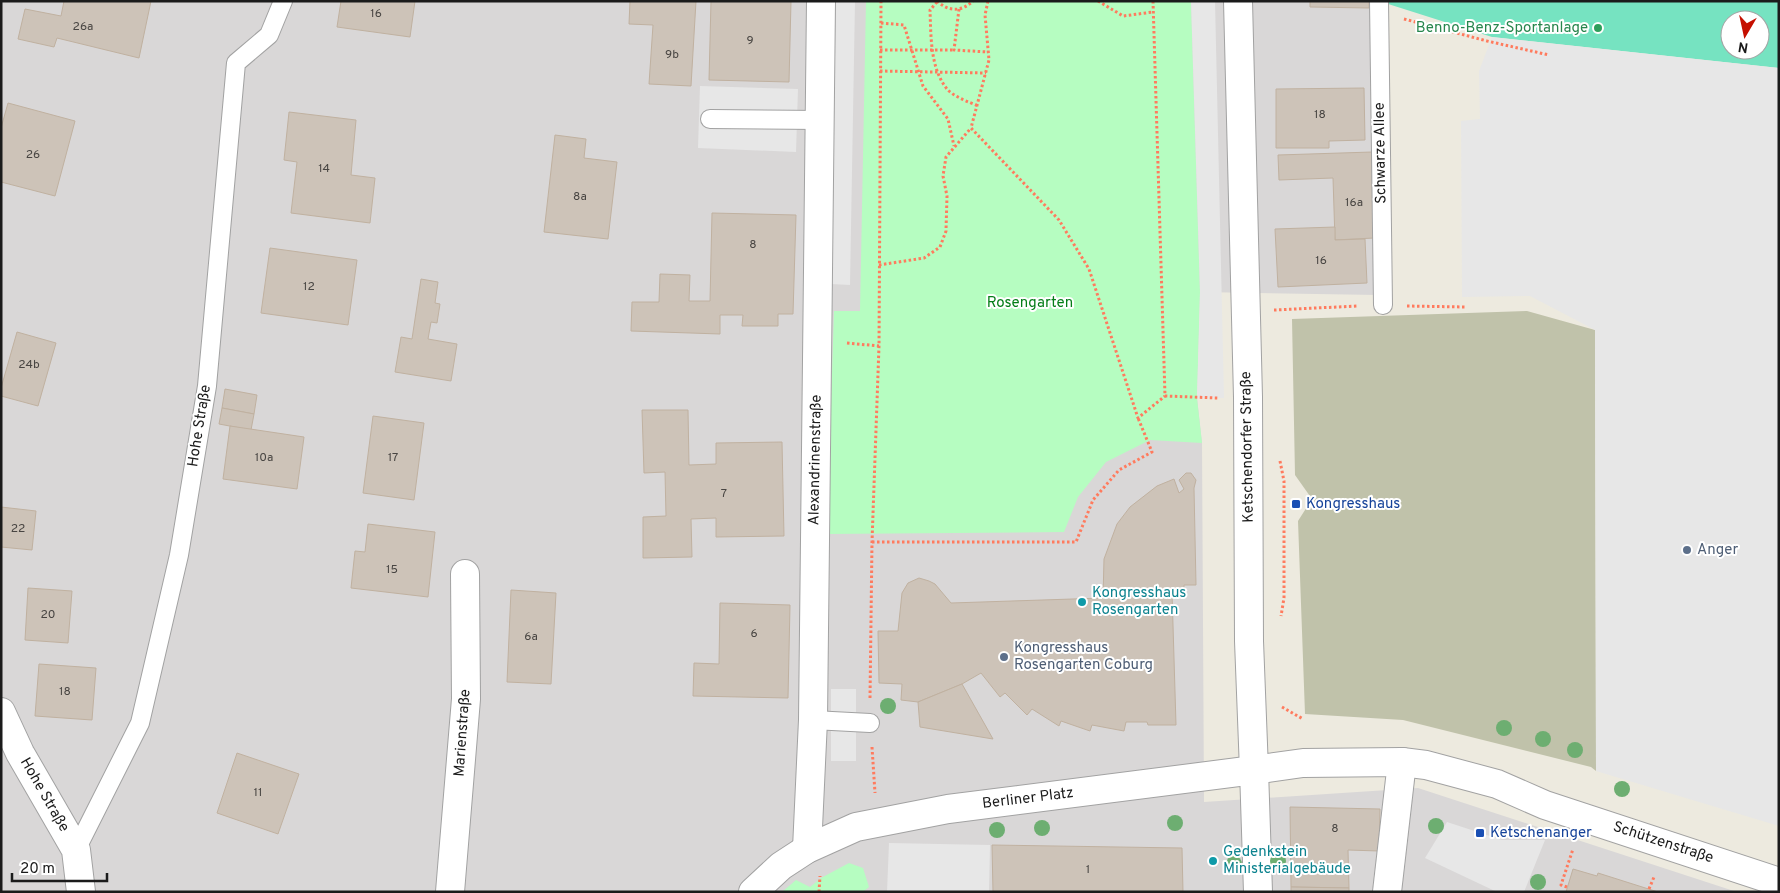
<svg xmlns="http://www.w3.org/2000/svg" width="1780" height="893" font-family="Overpass,sans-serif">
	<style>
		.residential { fill: #d9d7d7 }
		.construction { fill: #c0c2aa }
		.park { fill: #b6fdc1 }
		.pitch { fill: #76e3c1; fill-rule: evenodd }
		.parking { fill: #e7e7e7 }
		.building { fill: #cdc3b8; stroke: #c0b1a0 }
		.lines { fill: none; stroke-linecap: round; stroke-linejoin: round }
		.service-casing { stroke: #a2a2a2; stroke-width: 20 }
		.minor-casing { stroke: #a2a2a2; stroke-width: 30 }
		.tertiary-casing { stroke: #a2a2a2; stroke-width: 30 }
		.path { stroke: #ff7b5e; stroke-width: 3; stroke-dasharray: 2.5 2.5; stroke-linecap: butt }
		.service { stroke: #fff; stroke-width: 18 }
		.minor { stroke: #fff; stroke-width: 28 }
		.tertiary { stroke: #fff; stroke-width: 28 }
		.tree { fill: #6dae71 }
		.leisure-dot { fill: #2e9e5b; stroke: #fff; stroke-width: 2 }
		.transit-dot { fill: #1a4fb4; stroke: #fff; stroke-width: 2 }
		.service-dot { fill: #5c6f8a; stroke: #fff; stroke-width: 2 }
		.culture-dot { fill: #0f9aa8; stroke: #fff; stroke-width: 2 }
		.labels { text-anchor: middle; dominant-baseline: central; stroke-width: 4; stroke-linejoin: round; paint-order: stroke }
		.number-label { font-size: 12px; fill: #484542 }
		.leisure-label { font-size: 15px; fill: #27864d; stroke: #fff; text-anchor: end }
		.street-label { font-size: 15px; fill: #1b1b1b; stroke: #fff }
		.park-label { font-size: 15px; fill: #047d17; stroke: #fff }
		.transit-label { font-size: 15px; fill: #164399; stroke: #fff; text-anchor: start }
		.service-label { font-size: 15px; fill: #4e5e75; stroke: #fff; text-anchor: start }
		.culture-label { font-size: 15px; fill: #0d838f; stroke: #fff; text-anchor: start }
	</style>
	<rect width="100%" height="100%" fill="#edeadf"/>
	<polygon class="residential" points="1,1 1375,1 1378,295 1200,292 1197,398 1202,443 1204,802 1418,788 1737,892 1,892"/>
	<polygon class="construction" points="1527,311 1595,330 1596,771 1591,767 1403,720 1305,714 1298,521 1312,499 1295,475 1292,319"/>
	<g class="park">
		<polygon points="866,1 1191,1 1200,292 1197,398 1202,443 1150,440 1106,462 1078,497 1064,532 827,534 834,311 860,311"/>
		<polygon points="849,863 863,868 869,887 863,892 782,892 796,880 810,887 821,878"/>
	</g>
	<path class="pitch" d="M1385 1H1779V68L1492 37 1385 3ZM1730 20H1760V50H1730Z"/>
	<g class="parking">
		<polygon points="836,1 855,1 850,285 831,284"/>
		<polygon points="1191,1 1215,1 1224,398 1197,398 1200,292"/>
		<polygon points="1492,37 1779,68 1779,826 1596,771 1595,330 1530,296 1462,297 1461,121 1480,119 1479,71"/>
		<polygon points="700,86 798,89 796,152 698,148"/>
		<rect x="831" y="689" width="25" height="72"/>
		<polygon points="1447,822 1502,840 1545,840 1524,892 1497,892 1425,858"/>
		<polygon points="889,843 990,845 989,892 887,892"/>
	</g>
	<g class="building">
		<polygon points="64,1 151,1 139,58 57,38 54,47 18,39 25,9 61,16"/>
		<polygon points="341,1 415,1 410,37 337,27"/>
		<polygon points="630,1 696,1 691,86 649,84 653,25 629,24"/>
		<polygon points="711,1 791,1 789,82 709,80"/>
		<polygon points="1310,1 1369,1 1369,8 1310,7"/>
		<polygon points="1364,88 1365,140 1329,141 1329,148 1276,148 1276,89"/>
		<polygon points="8,103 75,121 55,196 1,182 1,128"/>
		<polygon points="289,112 356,120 351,175 375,178 370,223 291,213 297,162 284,160"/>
		<polygon points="555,135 586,139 584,158 617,162 608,239 544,232"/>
		<polygon points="1372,152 1374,238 1335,240 1333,178 1279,180 1278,155"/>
		<polygon points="712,213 796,215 793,314 778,314 778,326 742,326 743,315 720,315 720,334 631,331 632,302 659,302 660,274 690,275 689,301 710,301"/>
		<polygon points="1335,227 1335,240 1365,239 1367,283 1278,287 1275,229"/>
		<polygon points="270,248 357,260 348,325 261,313"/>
		<polygon points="421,279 438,282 435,303 440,304 437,323 431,322 428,339 457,344 451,381 395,372 401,337 412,339"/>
		<polygon points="17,332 56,343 38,406 1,396 1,388"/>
		<polygon points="225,389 257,395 254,414 222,408"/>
		<polygon points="222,408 254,414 251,430 219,424"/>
		<polygon points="642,410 688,410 689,465 716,464 716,443 782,442 784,536 716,537 716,518 691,519 692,557 643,558 643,517 666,516 665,472 644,473"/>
		<polygon points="373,416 424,423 414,500 363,493"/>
		<polygon points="230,426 304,437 297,489 223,479"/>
		<polygon points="1186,473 1191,473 1196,480 1194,488 1196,585 1184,585 1184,591 1172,592 1176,725 1148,725 1147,722 1126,722 1124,731 1092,725 1090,731 1061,721 1059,726 1032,709 1027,715 1005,693 1000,697 981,673 962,684 918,702 901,700 902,684 879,683 878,631 898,631 902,593 908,583 919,578 929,581 935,584 951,603 1103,598 1104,559 1117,524 1130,507 1157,486 1174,479 1179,493 1184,489 1179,480"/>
		<polygon points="1,507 36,511 32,550 1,547"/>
		<polygon points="368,524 435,532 428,597 351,588 355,551 365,552"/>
		<polygon points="28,588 72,591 68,643 25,640"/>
		<polygon points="511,590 556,593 551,684 507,682"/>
		<polygon points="720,603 790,605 788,698 693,696 694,663 719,664"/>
		<polygon points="39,664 96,668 92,720 35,716"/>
		<polygon points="962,684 993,739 920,727 918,702"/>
		<polygon points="237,753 299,774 278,834 217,813"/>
		<polygon points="1290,807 1380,809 1379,851 1348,850 1349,888 1291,887"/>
		<polygon points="992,845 1182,848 1183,892 993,892"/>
		<polygon points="1573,869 1597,876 1598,873 1658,892 1566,892"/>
		<polygon points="1291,887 1349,888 1349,892 1291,892"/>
	</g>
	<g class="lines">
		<g class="service-casing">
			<g id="service">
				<polyline points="1379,1 1383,305"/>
				<polyline points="710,119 820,120"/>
				<polyline points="813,720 870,723"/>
				<polyline points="76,850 140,723 179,555 207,386 236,63 269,35 283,1"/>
			</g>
		</g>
		<g class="minor-casing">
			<g id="minor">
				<polyline points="1,712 20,753 76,850 81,892"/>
				<polyline points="807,849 813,720 821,1"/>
				<polyline points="450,892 466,699 465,574"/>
				<polyline points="753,892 781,866 807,849 856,827 948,809 1254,770 1258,892"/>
				<polyline points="1387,892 1402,762"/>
			</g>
		</g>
		<g class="tertiary-casing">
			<polyline id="tertiary" points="1238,1 1248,397 1249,641 1254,770 1303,763 1402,762 1426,765 1497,784 1545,805 1779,882"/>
		</g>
		<g class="path">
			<path d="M937 1C949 12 961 12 973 1"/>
			<polyline points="988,1 985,15 989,60 971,128 1059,220 1089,269 1138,418 1165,396"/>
			<polyline points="1098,1 1123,16 1153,12"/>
			<polyline points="1153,1 1165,396 1218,398"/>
			<path d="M937 2 930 10C931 36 930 68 947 89 954 97 969 102 978 106"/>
			<polyline points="959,9 954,50 988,52"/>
			<polyline points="1404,19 1487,41 1549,55"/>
			<polyline points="881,23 904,25 923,86 948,119 954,146"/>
			<polyline points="880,50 954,50"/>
			<polyline points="880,71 986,73"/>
			<polyline points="879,265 924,258 940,247 946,231 947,196 943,176 946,157 971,128"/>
			<polyline points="1407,306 1466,307"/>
			<polyline points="1274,310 1358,306"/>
			<polyline points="847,343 879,346"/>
			<polyline points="1280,461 1284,481 1284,598 1281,616"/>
			<polyline points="872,542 1076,542 1093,500 1119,470 1152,452 1138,418"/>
			<polyline points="870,698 872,542 879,346 881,1"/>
			<polyline points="1282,707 1303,719"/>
			<polyline points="872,747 875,793"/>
			<polyline points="1567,887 1561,885 1573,849"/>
			<polyline points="1649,889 1654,877"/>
			<polyline points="819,892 820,876"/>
		</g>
		<use href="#service" class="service"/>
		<use href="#minor" class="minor"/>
		<use href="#tertiary" class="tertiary"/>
	</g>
	<g class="tree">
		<circle cx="888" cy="706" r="8"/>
		<circle cx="1504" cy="728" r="8"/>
		<circle cx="1543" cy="739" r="8"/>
		<circle cx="1575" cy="750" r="8"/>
		<circle cx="1622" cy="789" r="8"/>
		<circle cx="1175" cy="823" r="8"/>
		<circle cx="1436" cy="826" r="8"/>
		<circle cx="1042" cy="828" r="8"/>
		<circle cx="997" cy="830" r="8"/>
		<circle cx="1278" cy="861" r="8"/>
		<circle cx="1234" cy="864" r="8"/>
		<circle cx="1538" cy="882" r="8"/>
	</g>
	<circle class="leisure-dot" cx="1598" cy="28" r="5"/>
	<g class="transit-dot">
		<rect x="1291" y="499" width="10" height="10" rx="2.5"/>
		<rect x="1475" y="828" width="10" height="10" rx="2.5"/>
	</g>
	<g class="service-dot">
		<circle cx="1687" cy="550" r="5"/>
		<circle cx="1004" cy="657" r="5"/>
	</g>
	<g class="culture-dot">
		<circle cx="1082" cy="602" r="5"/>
		<circle cx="1213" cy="861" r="5"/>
	</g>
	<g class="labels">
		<g class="number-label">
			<text x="376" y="14">16</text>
			<text x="83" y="27">26a</text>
			<text x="750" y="41">9</text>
			<text x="672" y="55">9b</text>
			<text x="1320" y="115">18</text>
			<text x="33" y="155">26</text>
			<text x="324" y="169">14</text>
			<text x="580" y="197">8a</text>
			<text x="1354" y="203">16a</text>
			<text x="753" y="245">8</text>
			<text x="1321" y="261">16</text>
			<text x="309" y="287">12</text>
			<text x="29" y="365">24b</text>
			<text x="264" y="458">10a</text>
			<text x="393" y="458">17</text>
			<text x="724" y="494">7</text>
			<text x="18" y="529">22</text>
			<text x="392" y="570">15</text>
			<text x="48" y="615">20</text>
			<text x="754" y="634">6</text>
			<text x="531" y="637">6a</text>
			<text x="65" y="692">18</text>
			<text x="258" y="793">11</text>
			<text x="1335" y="829">8</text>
			<text x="1088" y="870">1</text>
		</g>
		<g class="leisure-label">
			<text x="1588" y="28">Benno-Benz-Sportanlage</text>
		</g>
		<g class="street-label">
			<text transform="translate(1381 153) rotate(-91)">Schwarze Allee</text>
			<text transform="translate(200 426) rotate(-81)">Hohe Straße</text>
			<text transform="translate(1248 447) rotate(-91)">Ketschendorfer Straße</text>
			<text transform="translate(816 460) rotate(-89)">Alexandrinenstraße</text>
			<text transform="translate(463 733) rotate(-86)">Marienstraße</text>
			<text transform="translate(44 795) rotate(60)">Hohe Straße</text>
			<text transform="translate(1028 799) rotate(-7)">Berliner Platz</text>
			<text transform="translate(1663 843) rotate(18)">Schützenstraße</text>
		</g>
		<g class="park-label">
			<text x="1030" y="303">Rosengarten</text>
		</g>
		<g class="transit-label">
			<text x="1306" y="504">Kongresshaus</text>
			<text x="1490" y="833">Ketschenanger</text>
		</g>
		<g class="service-label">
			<text x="1697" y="550">Anger</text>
			<text x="1014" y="648">Kongresshaus<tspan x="1014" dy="17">Rosengarten Coburg</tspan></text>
		</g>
		<g class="culture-label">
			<text x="1092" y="593">Kongresshaus<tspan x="1092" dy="17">Rosengarten</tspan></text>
			<text x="1223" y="852">Gedenkstein<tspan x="1223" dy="17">Ministerialgebäude</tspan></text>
		</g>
	</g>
	<rect width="1780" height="893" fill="none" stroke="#1b1b1b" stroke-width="5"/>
	<g transform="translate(1745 35) rotate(189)"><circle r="24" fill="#ffffff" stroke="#a4a4a4"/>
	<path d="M0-4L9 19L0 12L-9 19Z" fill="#c50f00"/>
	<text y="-8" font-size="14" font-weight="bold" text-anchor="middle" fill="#1b1b1b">N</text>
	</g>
	<path d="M12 873v8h95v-8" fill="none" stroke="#1b1b1b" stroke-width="2.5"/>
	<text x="20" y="873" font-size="15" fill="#1b1b1b" stroke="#ffffff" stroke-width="4" paint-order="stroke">20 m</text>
</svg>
